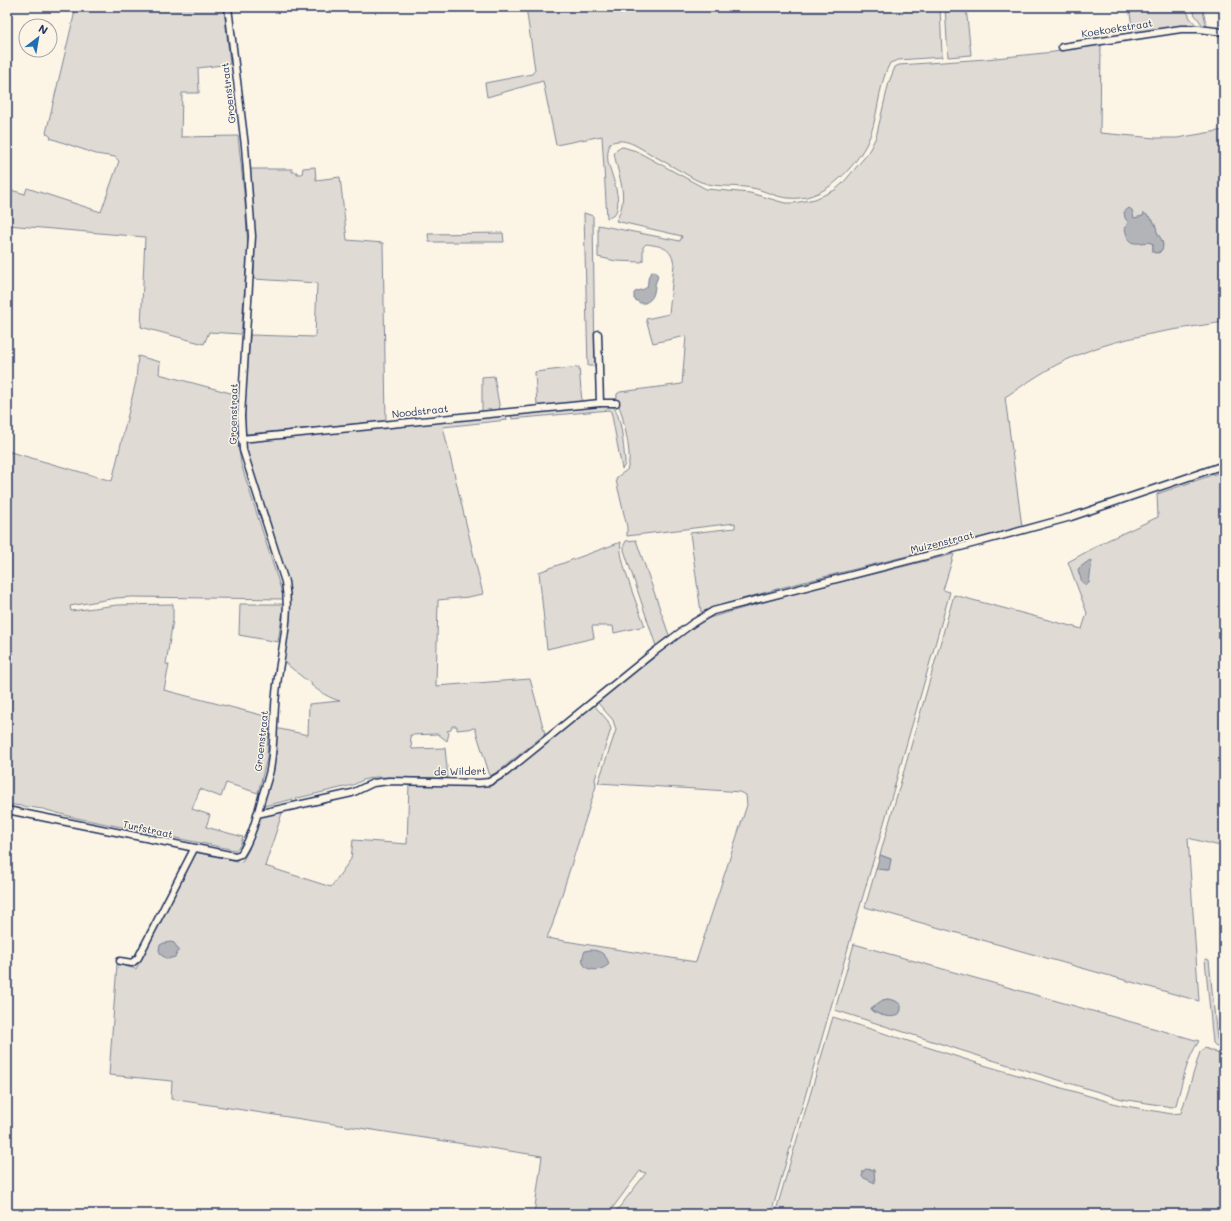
<svg xmlns="http://www.w3.org/2000/svg" width="1231" height="1221" font-family="Mali,sans-serif">
	<style>
		.green { fill: #dfdbd4; stroke: #7d8599; fill-rule: evenodd }
		.water { fill: #b2b4b8; stroke: #767f94 }
		.lines { fill: none; stroke-linecap: round; stroke-linejoin: round }
		.street-casing { stroke: #1b2f5e; stroke-width: 9 }
		.street { stroke: #fcf5e5; stroke-width: 6 }
		.labels { text-anchor: middle; dominant-baseline: central; stroke-width: 3; stroke-linejoin: round; paint-order: stroke }
		.street-label { font-size: 10px; fill: #1b2f5e; stroke: #fcf5e5 }
	</style>
	<rect width="100%" height="100%" fill="#fcf5e5"/>
	<filter id="ink" filterUnits="userSpaceOnUse"><feTurbulence type="fractalNoise" baseFrequency=".025" numOctaves="2"/><feDisplacementMap in="SourceGraphic" scale="8" xChannelSelector="R" yChannelSelector="G"/><feConvolveMatrix kernelMatrix="1 2 1 2 8 2 1 2 1" color-interpolation-filters="sRGB"/></filter>
	<g filter="url(#ink)">
		<g class="green">
			<polygon points="76,7 221,7 224,8 230,64 198,68 199,93 182,93 181,137 238,136 245,202 248,247 241,334 209,332 204,344 141,327 145,237 7,225 7,189 25,194 27,188 101,212 119,161 115,157 96,154 50,138 51,137 46,133"/>
			<path d="M526 7H940L942 55V57L898 60 890 63C877 86 879 121 866 145 851 172 822 202 788 198 775 197 764 190 752 188 736 185 718 188 701 182 693 179 685 173 677 169 663 161 649 153 635 145 626 141 620 139 610 143 608 149 607 155 608 162 611 174 629 215 607 218L602 136 556 145 543 81 487 97 485 83 532 74 535 70Z"/>
			<polygon points="945,7 966,7 971,55 948,57"/>
			<polygon points="1129,7 1185,7 1190,18 1197,26 1174,27 1133,33"/>
			<polygon points="1192,7 1202,7 1207,27 1204,27 1195,15"/>
			<path d="M1101 44 1100 133 1155 138H1177L1224 130V322C1173 330 1121 336 1073 357 1049 367 1027 383 1005 397L1022 527 784 587 725 604 701 612 690 533 735 528V523L627 536V527L616 480 617 477 627 470C633 459 625 428 622 415 620 407 616 402 617 394L620 392 682 384 686 336 653 343 646 319 669 314 674 264C671 247 661 246 646 244L643 247V261L641 262 616 261 598 257V225L680 241 682 236 616 221C630 196 618 178 614 152L618 148 623 147 636 151 706 189 750 193 785 203H794L815 199 835 190 843 183 864 158 870 149 876 137 889 82 895 67 899 65 986 59 1054 52ZM1143 216 1150 217C1157 225 1154 224 1157 232 1160 239 1167 246 1159 253L1153 252V244L1149 241C1134 244 1128 243 1126 227L1128 222V221L1133 217 1134 219Z"/>
			<polygon points="315,167 316,180 340,177 347,240 383,243 386,421 247,434 245,433 245,404 250,335 315,337 317,283 254,279 255,238 250,169 292,169 292,172 297,172 297,174 302,174 303,168"/>
			<polygon points="584,213 593,216 595,366 588,366"/>
			<polygon points="503,233 504,242 429,242 428,234"/>
			<polygon points="138,356 160,362 159,374 238,395 237,435 241,464 284,599 132,597 116,598 70,606 71,611 117,605 173,604 173,620 166,664 169,665 164,690 269,717 267,758 258,793 226,783 221,797 200,789 192,809 210,815 206,827 243,837 240,846 235,850 72,817 43,809 7,804 7,451 112,481 136,381"/>
			<polygon points="579,367 582,402 537,406 535,372"/>
			<polygon points="494,376 500,410 482,412 482,377"/>
			<path d="M612 404C622 416 623 445 625 460V465L622 469 612 416 611 412 609 410 512 419 511 414Z"/>
			<path d="M506 414 507 420 443 427 483 594 468 597 438 600 436 686 530 679 545 734 499 771 490 776 475 728 457 730V726H452L451 730 447 731 449 733 447 741 438 734 410 735 412 749 445 748 448 778 375 777 363 780 353 785 264 806 262 805 275 728 308 735 309 704 340 701C329 698 320 692 311 685L312 683 306 680 283 661C288 636 293 613 289 588L247 454 245 440Z"/>
			<polygon points="1224,471 1224,847 1188,838 1199,1001 865,907 876,869 888,870 891,859 880,855 954,595 1082,629 1087,613 1068,562 1108,540 1158,517 1157,494"/>
			<polygon points="636,540 669,635 656,646 624,550 624,545 626,541"/>
			<path d="M621 542C617 556 639 610 645 626L614 633 613 626H592L594 638 547 649 539 572Z"/>
			<polygon points="954,554 943,590 950,592 874,858 771,1214 614,1214 646,1173 640,1171 608,1214 534,1214 542,1156 171,1099 172,1081 109,1075 117,964 136,969 196,852 242,862 249,849 258,816 283,810 265,866 331,887 351,859 353,840 407,844 409,784 488,784 593,704 608,721 611,729 595,779 596,786 552,926 548,935 546,938 696,962 747,805 746,795 739,792 728,791 598,783 616,730 613,720 597,702 697,624 709,618 792,594"/>
			<polygon points="240,604 284,604 278,642 239,635"/>
			<path d="M854 944 1199 1041C1186 1060 1182 1084 1176 1105L1172 1107 1122 1099 982 1057 835 1010ZM888 999 901 1010C895 1021 881 1015 872 1011L873 1007 883 1000Z"/>
			<polygon points="1205,959 1209,960 1217,1039 1224,1045 1224,1051 1219,1049 1213,1043"/>
			<polygon points="833,1017 980,1064 1120,1105 1172,1114 1181,1113 1200,1052 1205,1048 1224,1056 1224,1214 775,1214"/>
		</g>
		<g class="water">
			<path d="M1129 208 1132 210 1134 218 1143 216 1144 213C1148 216 1153 219 1155 224 1157 228 1156 231 1158 234 1163 241 1167 251 1155 253L1153 252V244C1146 239 1134 248 1128 239 1127 236 1126 232 1125 229L1128 222 1125 218 1124 212Z"/>
			<path d="M655 271 658 276C657 280 655 283 655 286 654 295 653 299 645 303H640L634 299V293C638 289 643 291 647 287 649 281 646 273 655 271Z"/>
			<polygon points="1090,560 1092,561 1089,583 1086,585 1082,582 1078,570 1079,568"/>
			<polygon points="880,855 891,859 889,870 876,869"/>
			<polygon points="171,942 174,943 179,950 175,957 168,959 161,955 159,950 160,945 164,943"/>
			<path d="M590 950C600 950 606 954 609 964 598 975 575 970 585 951Z"/>
			<path d="M888 999 896 1001 901 1005C903 1023 881 1016 872 1011L871 1008 883 1000Z"/>
			<polygon points="866,1169 874,1170 875,1183 862,1177 863,1171"/>
		</g>
		<g class="lines">
			<g class="street-casing">
				<g id="street">
					<polyline points="1062,47 1181,29 1199,29 1224,32"/>
					<polyline points="598,334 600,403"/>
					<polyline points="241,439 600,403 616,403"/>
					<path d="M7 810 235 856 241 854C252 837 257 816 262 797 265 788 268 779 270 770 275 743 273 713 277 685 281 650 291 617 285 582L243 450 241 416 252 236 245 146 228 7"/>
					<polyline points="257,814 352,793 373,783 389,781 479,783 489,782 506,772 654,652 693,623 713,611 968,545 1071,517 1224,465"/>
					<polyline points="120,961 132,963 138,958 194,849"/>
				</g>
			</g>
			<use href="#street" class="street"/>
		</g>
	</g>
	<g class="labels">
		<g class="street-label">
			<text transform="translate(1117 28) rotate(-9)">Koekoekstraat</text>
			<text transform="translate(228 93) rotate(-97)">Groenstraat</text>
			<text transform="translate(420 411) rotate(-6)">Noodstraat</text>
			<text transform="translate(233 414) rotate(-89)">Groenstraat</text>
			<text transform="translate(942 542) rotate(-14)">Muizenstraat</text>
			<text transform="translate(261 741) rotate(-84)">Groenstraat</text>
			<text transform="translate(460 771) rotate(-1)">de Wildert</text>
			<text transform="translate(148 829) rotate(12)">Turfstraat</text>
		</g>
	</g>
	<rect width="1231" height="1221" fill="none" stroke="#fcf5e5" stroke-width="24"/>
	<rect x="12" y="12" width="1207" height="1197" fill="none" stroke="#1b2f5e" stroke-width="1.5" filter="url(#ink)"/>
	<g transform="translate(38 38) rotate(31)"><circle r="19" fill="#fcf5e5" stroke="#a2a6af"/>
	<path d="M0-3L7 15L0 10L-7 15Z" fill="#1f6fb2"/>
	<text y="-6" font-size="11" font-weight="bold" text-anchor="middle" fill="#1b2f5e">N</text>
	</g>
</svg>
